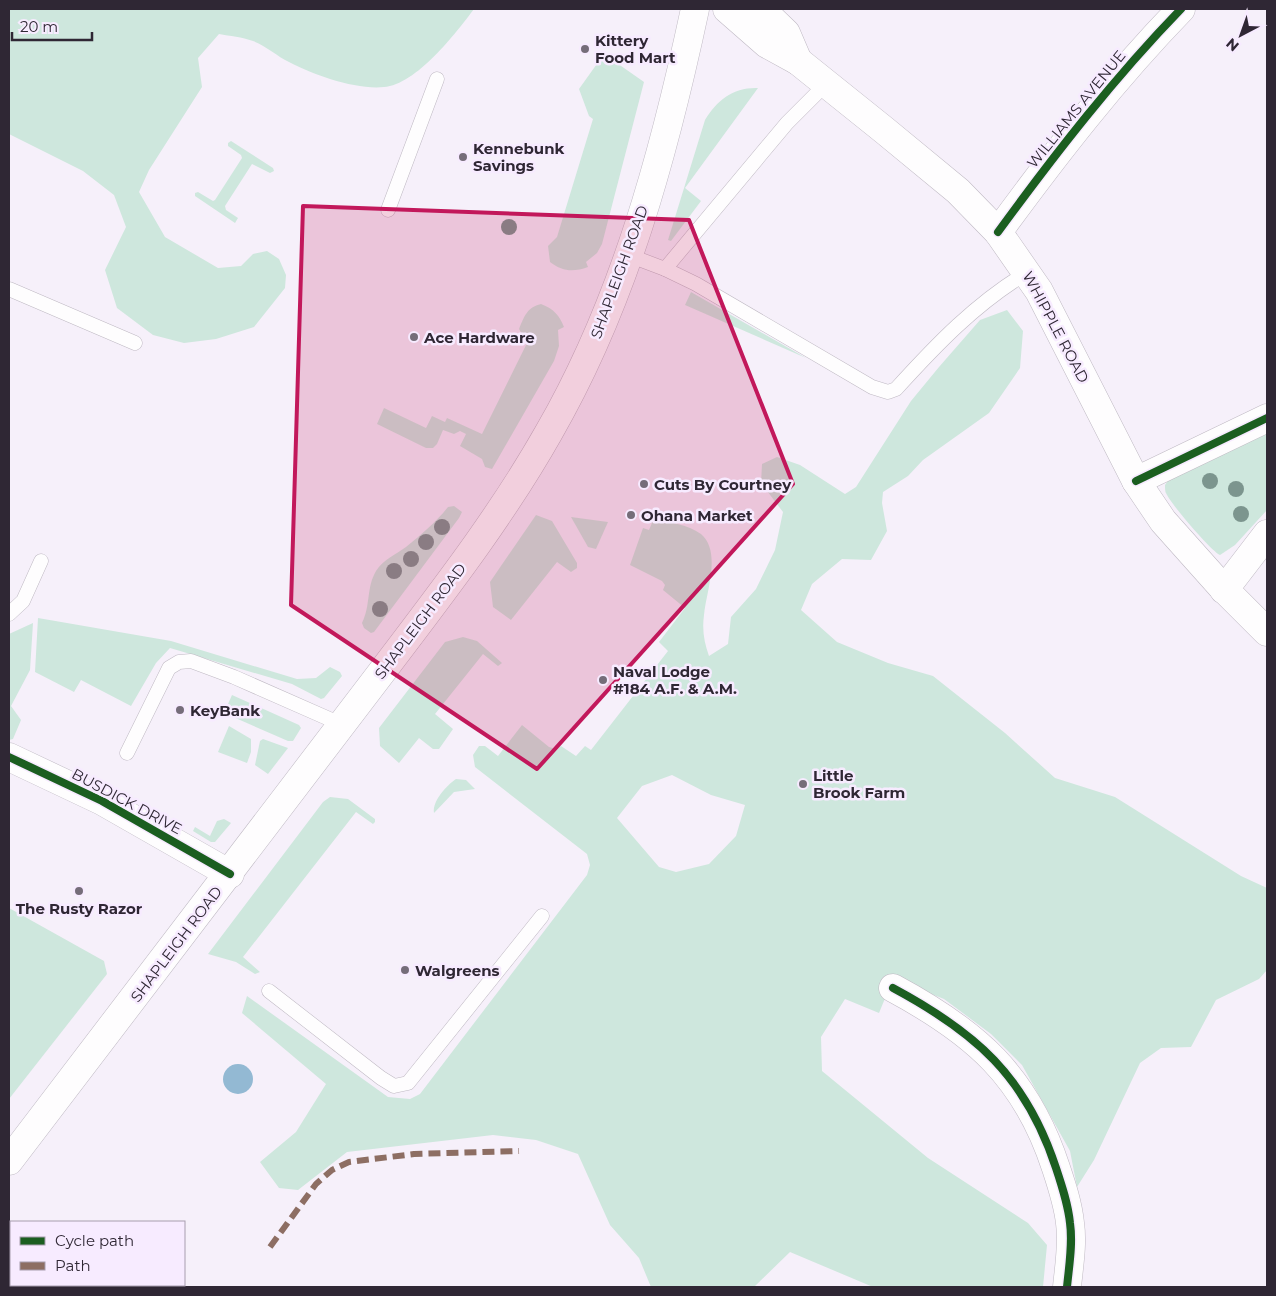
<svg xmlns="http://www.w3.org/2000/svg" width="1276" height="1296" font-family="Montserrat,sans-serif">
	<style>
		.green { fill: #cee7dd; fill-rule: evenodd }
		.water { fill: #93b9d3 }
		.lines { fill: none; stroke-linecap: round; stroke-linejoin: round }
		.service-casing { stroke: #bfb9c3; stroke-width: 15 }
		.minor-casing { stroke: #bfb9c3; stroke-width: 29 }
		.secondary-casing { stroke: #bfb9c3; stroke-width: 29 }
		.service { stroke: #fefdfe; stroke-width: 14 }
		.minor { stroke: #fefdfe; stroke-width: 28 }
		.secondary { stroke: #fefdfe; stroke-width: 28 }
		.quiet { stroke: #8d6e63; stroke-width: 6; stroke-dasharray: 12 6; stroke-linecap: butt }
		.cycleway-casing { stroke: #f7ebff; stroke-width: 11 }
		.cycleway { stroke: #1b5e20; stroke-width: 8 }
		.tree { fill: #7c958e }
		.marked { fill: #c2185b; fill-opacity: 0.2; stroke: #c2185b; stroke-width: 4; stroke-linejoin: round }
		.poi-dot { fill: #756d79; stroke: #f7ebff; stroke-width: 2 }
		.labels { text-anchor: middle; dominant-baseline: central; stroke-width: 5; stroke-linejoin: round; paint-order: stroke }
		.poi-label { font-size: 15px; font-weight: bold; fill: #2f2734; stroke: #f7ebff; text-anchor: start }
		.street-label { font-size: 15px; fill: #2f2734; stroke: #f7ebff }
	</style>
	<rect width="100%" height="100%" fill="#f6f0fa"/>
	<g class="green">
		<path d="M9 9H474C456 33 416 85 384 87 356 90 314 75 289 62 277 56 266 46 253 41 242 37 230 36 219 34L198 58 202 87 149 170 139 192 165 237 218 268 241 266 253 254 267 251 279 259 286 275 285 288 254 327 216 339 184 343 153 335 117 308 105 270 126 227 114 195 83 171 9 134Z"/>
		<path d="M604 54 644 82 602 244 597 253 586 262 588 267C574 272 563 272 550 262L548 246 557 237 593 119 589 116 579 89Z"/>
		<path d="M758 88 685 188 701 201 671 241 668 240 705 120C717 100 734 87 758 88Z"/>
		<polygon points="231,141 273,168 274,171 270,173 252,164 225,206 226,210 238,218 235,223 195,196 195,193 198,192 213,201 215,200 242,158 241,155 228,146 228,143"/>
		<polygon points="691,292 806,358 685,305"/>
		<path d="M541 304C554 309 559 315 564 327L558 330 559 346 554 361 492 469 485 467 482 459 460 446 466 434 460 431 454 434 443 430 437 444 433 448H426L377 424 384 408 426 428 432 416 445 422 447 418 482 434 527 343 519 329C524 317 527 307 541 304Z"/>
		<path d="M1007 310 1023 331 1020 368 989 413 923 460 908 476 883 492 882 503 887 531 871 560 842 559 812 584 801 610 837 642 888 663 933 676 1005 733 1055 778 1115 797 1241 876 1267 888V970L1259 979 1216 1000 1191 1047 1161 1048 1140 1063 1094 1160 1077 1187 1070 1151 1022 1065 991 1034 944 999 893 979 879 1013 845 999 821 1037 822 1071 928 1158 1028 1223 1047 1245 1043 1287H873L790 1252 754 1287H651L639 1258 610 1225 578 1154 536 1140 493 1135 347 1152 298 1190 279 1188 260 1162 296 1132 326 1084 242 1013 247 996 388 1097 410 1099 420 1094 587 875 590 865 587 854 475 767 473 755 479 746H485L498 756 522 725 549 747 556 749 561 746 576 756 585 746 591 750 668 651 659 642 685 608 663 590 665 585 662 581 630 565 643 528 649 530 654 518C669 522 689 525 701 534 722 552 706 592 704 615 702 630 704 642 709 656L728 644 731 617 756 589 775 550 783 512 761 483 762 464 777 457 800 465 845 494 856 487 911 401 939 367 980 320ZM672 775 711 795 745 805 736 836 709 864 676 872 659 867 617 818 642 786Z"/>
		<path d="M1266 434 1267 510 1235 545 1220 555C1211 551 1170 503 1166 493 1165 492 1165 486 1165 485L1170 478Z"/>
		<path d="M454 506 462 512 459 518 374 632 371 633 364 628 362 623C371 605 366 588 376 571 384 559 395 555 406 547 421 535 436 522 448 507Z"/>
		<polygon points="536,515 552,521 577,563 577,568 571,572 557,562 511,620 493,607 490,582"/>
		<polygon points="571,517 608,522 596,549 588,547"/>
		<polygon points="38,618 171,641 297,679 316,678 330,667 340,672 342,676 324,698 321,699 292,684 170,648 156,663 131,706 81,680 74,692 35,672"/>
		<polygon points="33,623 30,670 11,706 21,720 13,739 9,740 9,634"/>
		<polygon points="463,637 477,641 502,663 498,666 483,654 435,714 453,729 439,749 433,749 419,738 399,763 380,746 379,728 445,642"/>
		<polygon points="232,695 299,725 301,728 293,741 288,741 224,713"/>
		<polygon points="229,726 251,739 251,752 247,763 218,752"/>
		<polygon points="263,739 288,748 268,774 255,765 260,741"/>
		<path d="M456 779 466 780 475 789 454 792 434 813C432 801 447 785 456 779Z"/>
		<polygon points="330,797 348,799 375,819 375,822 373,824 356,812 243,957 260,972 255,974 236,962 208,954 323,802"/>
		<polygon points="224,819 231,823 215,842 211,842 193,831 195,827 210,836 217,821"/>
		<polygon points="9,908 104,961 107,974 9,1099"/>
	</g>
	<circle class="water" cx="238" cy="1079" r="15"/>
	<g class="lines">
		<g class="service-casing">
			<g id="service">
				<polyline points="388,210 437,79"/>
				<path d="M628 255 665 269 696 284 872 387 888 392 896 389C936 345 976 303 1028 272"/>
				<polyline points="665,269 787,123 825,85"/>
				<polyline points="9,289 135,343"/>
				<polyline points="9,614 23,601 41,561"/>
				<polyline points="127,753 169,668 179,662 191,661 234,677 343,725"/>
				<polyline points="269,991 381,1078 394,1086 408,1083 542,916"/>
			</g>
		</g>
		<g class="minor-casing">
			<g id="minor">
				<path d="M998 232C1055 154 1114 78 1181 9"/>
				<polyline points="1136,481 1267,418"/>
				<polyline points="1224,590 1267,534"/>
				<polyline points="9,757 102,801 230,874"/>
				<path d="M893 988C975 1032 1026 1076 1056 1168 1062 1186 1068 1204 1070 1223 1073 1244 1069 1266 1067 1287"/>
			</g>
		</g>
		<g class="secondary-casing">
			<g id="secondary">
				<polyline points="727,9 767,44 798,61 884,130 958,191 998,232 1039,291 1136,481 1163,521 1221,586 1267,632"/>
				<polyline points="761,9 786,33 798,61"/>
				<path d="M9 1161 381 673C440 595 501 517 549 432 624 302 664 154 695 9"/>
			</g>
		</g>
		<use href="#service" class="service"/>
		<use href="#minor" class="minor"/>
		<use href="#secondary" class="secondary"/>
		<polyline class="quiet" points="270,1247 316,1184 332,1170 349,1162 414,1154 519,1151"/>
		<g class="cycleway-casing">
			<g id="cycleway">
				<path d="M998 232C1055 154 1114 78 1181 9"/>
				<polyline points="1136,481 1267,418"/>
				<polyline points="9,757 102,801 230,874"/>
				<path d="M893 988C975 1032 1026 1076 1056 1168 1062 1186 1068 1204 1070 1223 1073 1244 1069 1266 1067 1287"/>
			</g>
		</g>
		<use href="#cycleway" class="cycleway"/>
	</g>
	<g class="tree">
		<circle cx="509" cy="227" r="8"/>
		<circle cx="1210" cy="481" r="8"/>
		<circle cx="1236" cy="489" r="8"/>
		<circle cx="1241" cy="514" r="8"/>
		<circle cx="442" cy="527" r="8"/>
		<circle cx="426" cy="542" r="8"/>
		<circle cx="411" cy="559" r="8"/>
		<circle cx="394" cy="571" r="8"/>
		<circle cx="380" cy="609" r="8"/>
	</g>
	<path class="marked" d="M303 206 689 220 793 484 537 769 291 605Z"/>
	<g class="poi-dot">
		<circle cx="585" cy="49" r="5"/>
		<circle cx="463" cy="157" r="5"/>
		<circle cx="414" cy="337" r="5"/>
		<circle cx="644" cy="484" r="5"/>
		<circle cx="631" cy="515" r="5"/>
		<circle cx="603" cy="680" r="5"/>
		<circle cx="180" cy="710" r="5"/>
		<circle cx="803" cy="784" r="5"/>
		<circle cx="79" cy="891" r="5"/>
		<circle cx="405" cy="970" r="5"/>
	</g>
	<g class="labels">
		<g class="poi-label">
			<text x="595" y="40">Kittery<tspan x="595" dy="17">Food Mart</tspan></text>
			<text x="473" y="148">Kennebunk<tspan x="473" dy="17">Savings</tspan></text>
			<text x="424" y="337">Ace Hardware</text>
			<text x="654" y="484">Cuts By Courtney</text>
			<text x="641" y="515">Ohana Market</text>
			<text x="613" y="671">Naval Lodge<tspan x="613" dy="17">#184 A.F. &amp; A.M.</tspan></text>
			<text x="190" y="710">KeyBank</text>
			<text x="813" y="775">Little<tspan x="813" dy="17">Brook Farm</tspan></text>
			<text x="79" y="908" text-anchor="middle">The Rusty Razor</text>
			<text x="415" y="970">Walgreens</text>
		</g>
		<g class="street-label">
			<text transform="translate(1076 109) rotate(-51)">WILLIAMS AVENUE</text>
			<text transform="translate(619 272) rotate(-70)">SHAPLEIGH ROAD</text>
			<text transform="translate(1056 327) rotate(62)">WHIPPLE ROAD</text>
			<text transform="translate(420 621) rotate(-53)">SHAPLEIGH ROAD</text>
			<text transform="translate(127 801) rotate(28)">BUSDICK DRIVE</text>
			<text transform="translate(176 944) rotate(-53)">SHAPLEIGH ROAD</text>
		</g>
	</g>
	<rect width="1276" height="1296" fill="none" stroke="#2f2734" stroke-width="20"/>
	<rect x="10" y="1221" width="175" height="65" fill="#f7ebff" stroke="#a79dae"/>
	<rect x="20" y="1237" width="25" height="8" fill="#1b5e20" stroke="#a79dae"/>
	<text x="55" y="1246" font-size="15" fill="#2f2734">Cycle path</text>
	<rect x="20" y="1262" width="25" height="8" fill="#8d6e63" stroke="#a79dae"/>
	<text x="55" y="1271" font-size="15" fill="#2f2734">Path</text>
	<g transform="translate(1241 35) rotate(221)" stroke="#f7ebff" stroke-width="4" paint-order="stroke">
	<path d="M0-4L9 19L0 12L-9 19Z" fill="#2f2734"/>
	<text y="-8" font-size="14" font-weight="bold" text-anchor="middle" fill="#2f2734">N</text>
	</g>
	<path d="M12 32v8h80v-8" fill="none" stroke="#2f2734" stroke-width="2.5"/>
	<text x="20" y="32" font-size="15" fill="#2f2734" stroke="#f7ebff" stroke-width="4" paint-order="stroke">20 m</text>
</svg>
